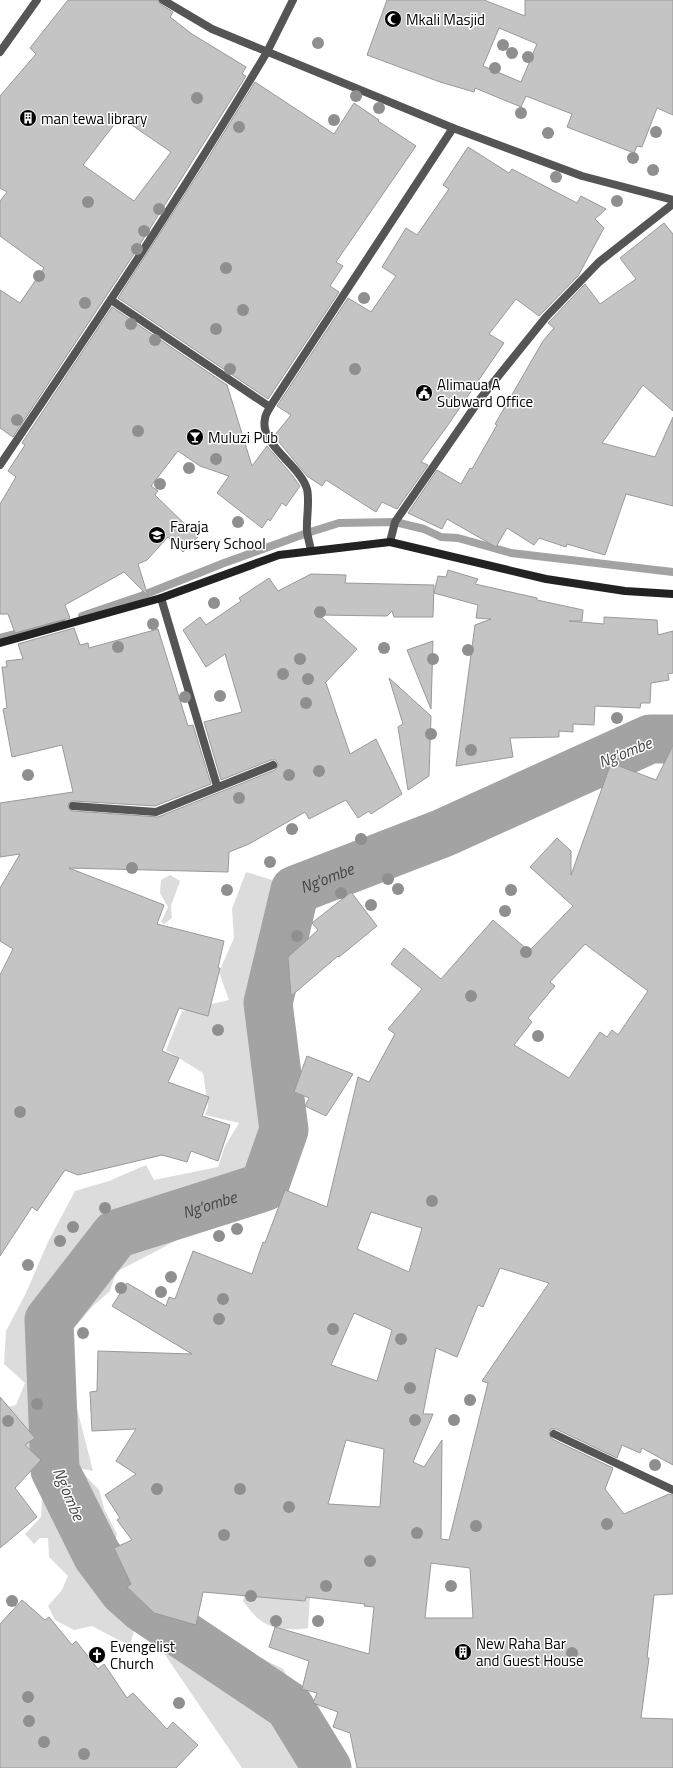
<svg xmlns="http://www.w3.org/2000/svg" width="673" height="1768" font-family="'Titillium Web',sans-serif">
	<style>
		.green { fill: #dcdcdc }
		.lines { fill: none; stroke-linecap: round; stroke-linejoin: round }
		.stream { stroke: #a3a3a3; stroke-width: 8 }
		.river { stroke: #a3a3a3; stroke-width: 49 }
		.building { fill: #c4c4c4; stroke: #999; fill-rule: evenodd }
		.lane { stroke: #555; stroke-width: 8 }
		.street { stroke: #555; stroke-width: 8 }
		.secondary { stroke: #222; stroke-width: 8 }
		.tree { fill: #8f8f8f }
		.labels { text-anchor: middle; dominant-baseline: central; stroke-width: 3; stroke-linejoin: round; paint-order: stroke }
		.poi-label { font-size: 15px; fill: #000; stroke: #fff; text-anchor: start }
		.water-label { font-size: 16px; font-style: italic; fill: #444; stroke: #fff }
	</style>
	<rect width="100%" height="100%" fill="#fff"/>
	<g class="green">
		<polygon points="246,872 305,890 289,926 285,966 293,1019 286,1069 293,1120 272,1186 168,1245 116,1272 110,1291 92,1307 64,1340 70,1381 93,1471 62,1465 0,1440 0,1409 16,1405 25,1383 4,1364 6,1331 26,1293 48,1242 75,1191 109,1181 146,1165 154,1180 218,1167 225,1146 239,1123 205,1115 208,1107 203,1073 166,1050 182,1011 229,1000 219,972 234,938 232,909"/>
		<polygon points="170,875 180,881 171,906 172,918 164,924 161,922 168,907 160,893 161,880"/>
		<polygon points="50,1461 68,1469 81,1471 99,1490 105,1511 117,1534 111,1555 138,1612 185,1626 232,1643 283,1669 334,1764 332,1768 242,1768 138,1615 130,1646 92,1626 74,1630 55,1620 48,1606 62,1590 68,1576 49,1557 48,1538 40,1538 34,1544 25,1534 41,1517 43,1482"/>
		<path d="M246 1586 310 1595 308 1628C300 1630 294 1629 286 1629 263 1627 256 1618 243 1601Z"/>
	</g>
	<g class="lines">
		<g class="stream">
			<polyline points="82,616 141,596 224,563 307,533 339,523 395,522 424,529 441,537 458,538 511,553 673,572"/>
			<polyline points="0,638 61,622"/>
		</g>
		<path class="river" id="s1" d="M327 1768 289 1706 143 1608 124 1591 97 1555 55 1470 49 1320 116 1234 264 1187 284 1130 268 1003 295 890 443 833 650 739H673"/>
	</g>
	<g class="building">
		<path d="M68 0H158L160 4 173 12 170 17 192 34 246 67 242 74 246 76 132 257 13 437 0 428V290L20 303 44 268 0 236V201L7 192 0 188V96L36 54 30 48ZM120 117 171 152 134 201 83 165Z"/>
		<path d="M387 0H484L525 16V0H673V115L657 108 642 147 637 146 634 153 567 127 572 114 526 96 521 107 475 88 474 92 440 82 367 55ZM499 28 537 44 521 82 483 66Z"/>
		<polygon points="255,82 334,134 354,103 379,120 378,121 416,146 336,262 343,266 330,286 339,292 268,399 118,298 207,160"/>
		<polygon points="468,147 509,173 512,169 577,203 581,196 606,209 595,219 604,228 578,276 539,316 516,299 489,334 504,343 448,425 421,462 428,465 397,509 382,502 376,512 326,480 322,486 307,476 274,436 291,415 277,406 348,298 371,312 396,276 382,267 406,228 417,235 449,189 443,185"/>
		<polygon points="664,223 673,234 673,411 643,385 602,443 655,457 673,417 673,506 626,494 605,555 567,544 566,547 539,538 534,545 507,528 496,547 447,519 442,529 408,513 437,470 461,484 470,468 472,469 497,425 495,424 543,341 554,328 548,323 550,321 585,284 600,304 636,279 620,258"/>
		<polygon points="112,307 227,385 252,466 267,446 292,475 300,486 286,506 282,503 270,521 268,519 262,528 217,493 229,476 200,466 178,451 151,486 158,491 155,495 198,537 183,552 168,537 147,560 138,564 148,596 124,572 65,605 70,618 15,633 8,614 0,614 0,504 16,477 8,471 25,445 22,443"/>
		<polygon points="448,570 478,579 475,584 537,598 537,600 583,610 582,621 569,621 604,624 604,617 657,620 658,635 673,631 673,673 668,674 669,680 651,683 650,703 641,703 640,708 595,706 594,725 573,724 573,732 559,731 559,737 510,738 513,757 456,766 475,625 491,619 476,618 478,605 434,593 438,576 446,577"/>
		<polygon points="311,574 346,575 345,583 434,585 433,617 394,617 392,611 387,616 319,615 357,649 325,683 326,683 350,754 376,739 402,794 371,814 369,811 358,818 346,800 309,819 305,812 249,844 229,852 228,872 69,868 164,905 157,924 224,941 218,968 220,968 208,1016 179,1008 162,1051 179,1058 168,1082 209,1097 202,1116 230,1125 218,1161 191,1151 187,1162 162,1155 78,1175 65,1170 37,1211 32,1207 0,1256 0,975 13,949 0,941 0,888 20,854 0,857 0,803 73,792 62,745 12,757 3,709 7,708 2,667 7,667 6,661 23,659 18,644 74,628 80,645 88,643 89,648 158,629 188,726 193,725 211,784 155,806 73,801 69,803 68,806 70,810 73,811 158,817 275,770 278,765 276,760 271,760 221,780 204,722 242,712 225,654 206,667 183,630 200,617 206,625 241,601 239,598 269,578 278,591"/>
		<polygon points="433,641 431,709 407,650"/>
		<polygon points="389,678 431,716 429,776 408,790 398,727 403,724"/>
		<path d="M673 745V1465L642 1448 640 1453 622 1445 617 1458 556 1429H551L549 1434 552 1439 613 1468 605 1489 624 1514 669 1494 673 1495V1594L654 1595 647 1658H649L641 1718 673 1719V1768H357L350 1733 333 1727 338 1712 313 1703 317 1693 302 1689 309 1661 269 1647 275 1627 369 1654 374 1607 364 1606 365 1604 306 1597 305 1601 203 1592 196 1625 154 1613 127 1587 131 1584 114 1548 132 1540 117 1520 120 1518 105 1495 136 1474 116 1461 136 1429 92 1431 90 1392 97 1391 98 1351 192 1354 112 1306 127 1283 166 1306 169 1297 175 1299 193 1251 252 1274 263 1242 265 1243 285 1190 327 1207 358 1077 369 1082 395 1034 388 1029 422 989 391 964 404 948 441 979 493 920 529 951 573 906 530 867 557 838 571 851V875L611 763 656 780ZM585 944 648 991 618 1035 612 1030 607 1037 600 1032 569 1078 514 1045 532 1022 528 1018 555 986 550 982ZM371 1212 422 1228 409 1272 357 1249ZM500 1268 549 1283 482 1381 488 1383 449 1540 441 1539 442 1440 424 1467 413 1462 433 1414H423L436 1348 457 1357 478 1305 483 1307ZM354 1313 392 1330 377 1381 331 1365ZM346 1440 384 1449 380 1507 328 1504ZM431 1563 470 1568 473 1618H425Z"/>
		<polygon points="351,892 377,926 339,957 338,956 291,996 288,957 318,930 312,923"/>
		<polygon points="307,1056 353,1074 326,1116 305,1106 309,1098 294,1092"/>
		<polygon points="0,1397 35,1438 25,1445 41,1460 15,1488 37,1517 0,1548"/>
		<polygon points="22,1600 45,1620 49,1617 72,1645 76,1641 98,1669 104,1664 127,1698 133,1693 167,1729 173,1722 198,1745 176,1768 0,1768 0,1624"/>
	</g>
	<g class="lines">
		<g class="lane">
			<polyline points="267,52 293,0"/>
			<polyline points="161,598 217,786"/>
			<polyline points="73,806 156,812 273,765"/>
		</g>
		<g class="street">
			<polyline points="163,0 212,29 453,128 582,176 673,200"/>
			<polyline points="0,52 37,0"/>
			<polyline points="111,300 270,407"/>
			<path d="M0 465C92 329 183 193 267 52"/>
			<polyline points="390,542 395,522 480,399 546,317 599,262 673,204"/>
			<path d="M311 551C310 545 308 538 307 532 306 519 310 501 307 489 300 465 259 444 265 419 265 415 268 411 270 407L453 128"/>
			<polyline points="554,1434 673,1490"/>
		</g>
		<polyline class="secondary" points="0,643 161,598 279,555 390,542 546,579 625,591 673,594"/>
	</g>
	<g class="tree">
		<circle cx="318" cy="43" r="6"/>
		<circle cx="503" cy="45" r="6"/>
		<circle cx="512" cy="53" r="6"/>
		<circle cx="528" cy="57" r="6"/>
		<circle cx="495" cy="68" r="6"/>
		<circle cx="356" cy="96" r="6"/>
		<circle cx="197" cy="98" r="6"/>
		<circle cx="379" cy="108" r="6"/>
		<circle cx="521" cy="113" r="6"/>
		<circle cx="334" cy="120" r="6"/>
		<circle cx="239" cy="127" r="6"/>
		<circle cx="656" cy="132" r="6"/>
		<circle cx="548" cy="133" r="6"/>
		<circle cx="633" cy="158" r="6"/>
		<circle cx="653" cy="170" r="6"/>
		<circle cx="556" cy="177" r="6"/>
		<circle cx="617" cy="201" r="6"/>
		<circle cx="88" cy="202" r="6"/>
		<circle cx="159" cy="209" r="6"/>
		<circle cx="144" cy="231" r="6"/>
		<circle cx="137" cy="249" r="6"/>
		<circle cx="226" cy="268" r="6"/>
		<circle cx="39" cy="276" r="6"/>
		<circle cx="364" cy="298" r="6"/>
		<circle cx="85" cy="303" r="6"/>
		<circle cx="243" cy="310" r="6"/>
		<circle cx="131" cy="324" r="6"/>
		<circle cx="216" cy="329" r="6"/>
		<circle cx="155" cy="340" r="6"/>
		<circle cx="230" cy="369" r="6"/>
		<circle cx="355" cy="369" r="6"/>
		<circle cx="17" cy="420" r="6"/>
		<circle cx="138" cy="431" r="6"/>
		<circle cx="216" cy="459" r="6"/>
		<circle cx="189" cy="468" r="6"/>
		<circle cx="160" cy="484" r="6"/>
		<circle cx="238" cy="522" r="6"/>
		<circle cx="214" cy="603" r="6"/>
		<circle cx="320" cy="612" r="6"/>
		<circle cx="153" cy="624" r="6"/>
		<circle cx="118" cy="647" r="6"/>
		<circle cx="384" cy="648" r="6"/>
		<circle cx="468" cy="650" r="6"/>
		<circle cx="300" cy="659" r="6"/>
		<circle cx="433" cy="659" r="6"/>
		<circle cx="283" cy="674" r="6"/>
		<circle cx="308" cy="679" r="6"/>
		<circle cx="220" cy="696" r="6"/>
		<circle cx="185" cy="697" r="6"/>
		<circle cx="306" cy="703" r="6"/>
		<circle cx="617" cy="718" r="6"/>
		<circle cx="431" cy="734" r="6"/>
		<circle cx="471" cy="750" r="6"/>
		<circle cx="319" cy="771" r="6"/>
		<circle cx="28" cy="775" r="6"/>
		<circle cx="289" cy="775" r="6"/>
		<circle cx="239" cy="798" r="6"/>
		<circle cx="292" cy="829" r="6"/>
		<circle cx="361" cy="839" r="6"/>
		<circle cx="270" cy="862" r="6"/>
		<circle cx="132" cy="868" r="6"/>
		<circle cx="388" cy="879" r="6"/>
		<circle cx="398" cy="889" r="6"/>
		<circle cx="227" cy="890" r="6"/>
		<circle cx="511" cy="890" r="6"/>
		<circle cx="341" cy="893" r="6"/>
		<circle cx="371" cy="905" r="6"/>
		<circle cx="505" cy="911" r="6"/>
		<circle cx="297" cy="936" r="6"/>
		<circle cx="526" cy="952" r="6"/>
		<circle cx="471" cy="996" r="6"/>
		<circle cx="218" cy="1030" r="6"/>
		<circle cx="538" cy="1036" r="6"/>
		<circle cx="20" cy="1112" r="6"/>
		<circle cx="432" cy="1201" r="6"/>
		<circle cx="105" cy="1208" r="6"/>
		<circle cx="73" cy="1227" r="6"/>
		<circle cx="237" cy="1229" r="6"/>
		<circle cx="219" cy="1236" r="6"/>
		<circle cx="60" cy="1241" r="6"/>
		<circle cx="28" cy="1265" r="6"/>
		<circle cx="171" cy="1277" r="6"/>
		<circle cx="121" cy="1288" r="6"/>
		<circle cx="161" cy="1292" r="6"/>
		<circle cx="223" cy="1299" r="6"/>
		<circle cx="219" cy="1319" r="6"/>
		<circle cx="333" cy="1329" r="6"/>
		<circle cx="83" cy="1333" r="6"/>
		<circle cx="401" cy="1339" r="6"/>
		<circle cx="410" cy="1388" r="6"/>
		<circle cx="470" cy="1400" r="6"/>
		<circle cx="37" cy="1404" r="6"/>
		<circle cx="415" cy="1420" r="6"/>
		<circle cx="454" cy="1420" r="6"/>
		<circle cx="8" cy="1421" r="6"/>
		<circle cx="655" cy="1465" r="6"/>
		<circle cx="157" cy="1489" r="6"/>
		<circle cx="240" cy="1489" r="6"/>
		<circle cx="289" cy="1507" r="6"/>
		<circle cx="607" cy="1524" r="6"/>
		<circle cx="476" cy="1526" r="6"/>
		<circle cx="417" cy="1533" r="6"/>
		<circle cx="224" cy="1535" r="6"/>
		<circle cx="370" cy="1561" r="6"/>
		<circle cx="326" cy="1586" r="6"/>
		<circle cx="451" cy="1586" r="6"/>
		<circle cx="251" cy="1596" r="6"/>
		<circle cx="12" cy="1601" r="6"/>
		<circle cx="276" cy="1621" r="6"/>
		<circle cx="318" cy="1621" r="6"/>
		<circle cx="572" cy="1653" r="6"/>
		<circle cx="28" cy="1697" r="6"/>
		<circle cx="179" cy="1703" r="6"/>
		<circle cx="29" cy="1721" r="6"/>
		<circle cx="44" cy="1742" r="6"/>
		<circle cx="84" cy="1754" r="6"/>
	</g>
	<defs>
		<g id="mosque-disc" transform="scale(0.9)"><circle r="9.5" fill="#000" stroke="#fff"/><path d="M3.5-4.9A6 6 0 1 0 3.5 4.9A5 5 0 1 1 3.5-4.9Z" fill="#fff"/></g>
		<g id="building-disc" transform="scale(0.9)"><circle r="9.5" fill="#000" stroke="#fff"/><path d="M-4-6H4V6H1V3H-1V6H-4ZM-2.5-4.3h1.7v1.8h-1.7ZM.8-4.3h1.7v1.8H.8ZM-2.5-1h1.7V.8h-1.7ZM.8-1h1.7V.8H.8Z" fill="#fff"/></g>
		<g id="civic-disc" transform="scale(0.9)"><circle r="9.5" fill="#000" stroke="#fff"/><path d="M-.6-6.5H3V-4.5H.6V-3L4-1V1h2V6H-6V1h2V-1L-.6-3ZM-1.2 2.5V6h2.4V2.5Z" fill="#fff"/></g>
		<g id="bar-disc" transform="scale(0.9)"><circle r="9.5" fill="#000" stroke="#fff"/><path d="M-6-5H6L.8 .8V4.5H3.5V6h-7V4.5H-.8V.8Z" fill="#fff"/></g>
		<g id="school-disc" transform="scale(0.9)"><circle r="9.5" fill="#000" stroke="#fff"/><path d="M0-5L7-2L0 1L-7-2ZM-4 1L0 2.5L4 1V4Q0 6-4 4Z" fill="#fff"/></g>
		<g id="church-disc" transform="scale(0.9)"><circle r="9.5" fill="#000" stroke="#fff"/><path d="M-1.2-6h2.4v3.5h3.3v2.4h-3.3V6h-2.4V-.1h-3.3v-2.4h3.3Z" fill="#fff"/></g>
	</defs>
	<g fill-rule="evenodd">
		<use href="#mosque-disc" x="393" y="19"/>
		<use href="#building-disc" x="28" y="118"/>
		<use href="#civic-disc" x="424" y="393"/>
		<use href="#bar-disc" x="195" y="437"/>
		<use href="#school-disc" x="157" y="535"/>
		<use href="#building-disc" x="463" y="1652"/>
		<use href="#church-disc" x="97" y="1655"/>
	</g>
	<g class="labels">
		<g class="poi-label">
			<text x="406" y="19">Mkali Masjid</text>
			<text x="41" y="118">man tewa library</text>
			<text x="437" y="384">Alimaua A<tspan x="437" dy="17">Subward Office</tspan></text>
			<text x="208" y="437">Muluzi Pub</text>
			<text x="170" y="526">Faraja<tspan x="170" dy="17">Nursery School</tspan></text>
			<text x="476" y="1643">New Raha Bar<tspan x="476" dy="17">and Guest House</tspan></text>
			<text x="110" y="1646">Evengelist<tspan x="110" dy="17">Church</tspan></text>
		</g>
		<g class="water-label">
			<text transform="translate(625 752) rotate(-22)">Ng'ombe</text>
			<text stroke="none"><textPath href="#s1" startOffset="1167">Ng'ombe</textPath></text>
			<text stroke="none"><textPath href="#s1" startOffset="771">Ng'ombe</textPath></text>
			<text transform="translate(69 1494) rotate(67)">Ng'ombe</text>
		</g>
	</g>
</svg>
